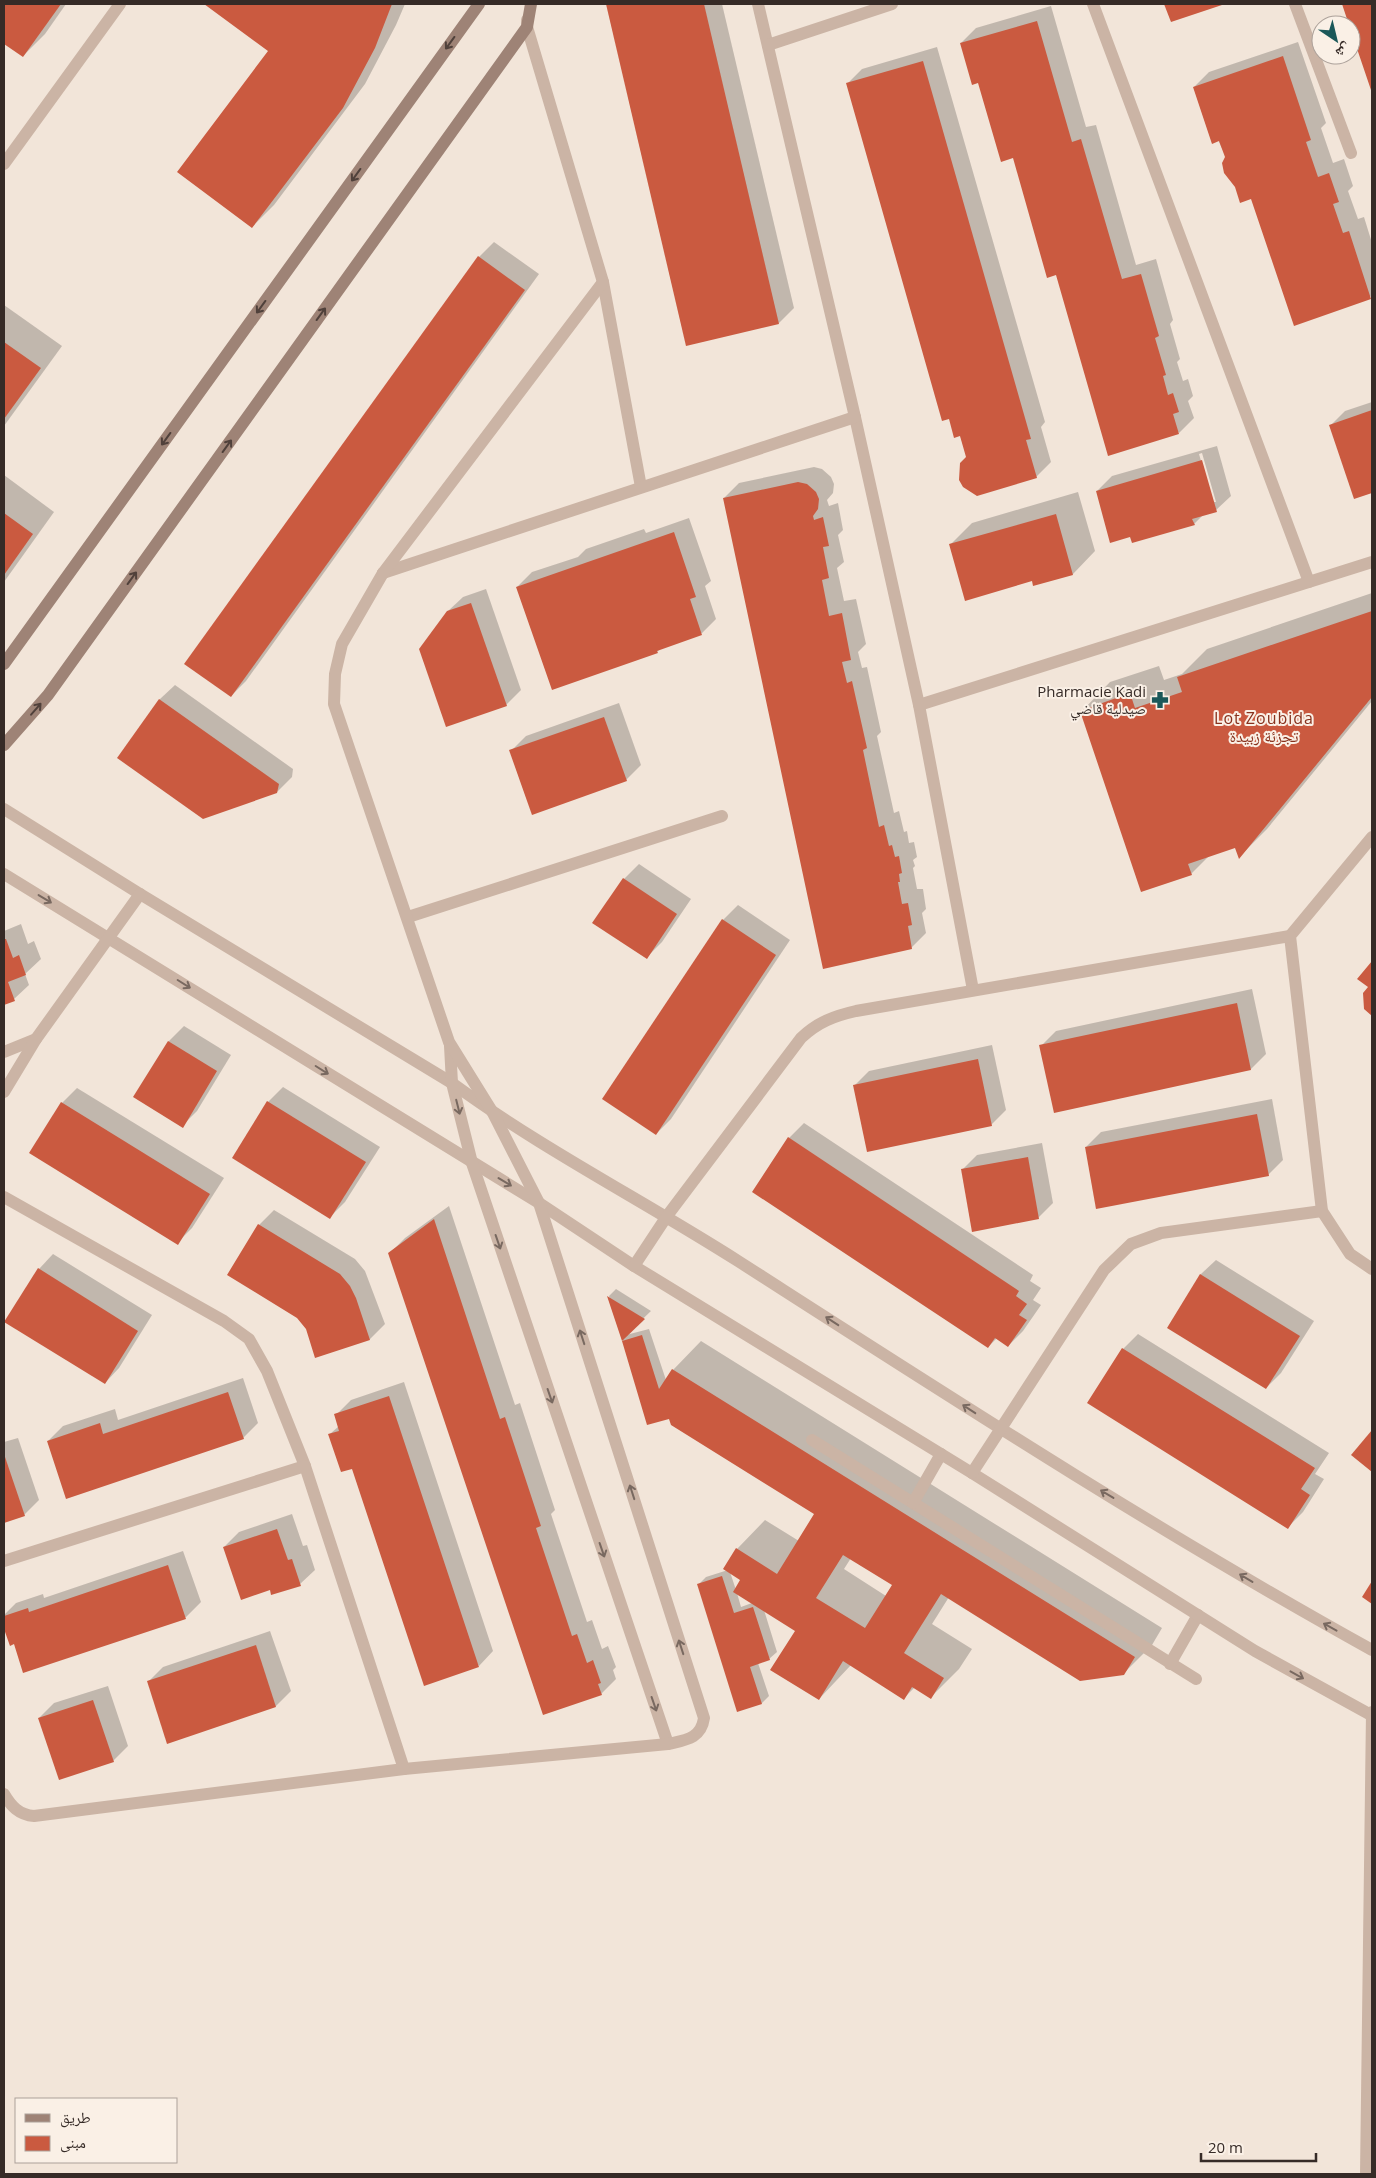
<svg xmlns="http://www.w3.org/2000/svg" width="1376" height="2178" font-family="'Open Sans','Noto Naskh Arabic',sans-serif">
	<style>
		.shadow { fill: #0003; fill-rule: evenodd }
		.building { fill: #ca5a40; fill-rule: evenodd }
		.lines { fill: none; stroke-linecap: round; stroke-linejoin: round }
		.lane { stroke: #cbb4a5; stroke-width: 12 }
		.street { stroke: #cbb4a5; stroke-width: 12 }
		.secondary { stroke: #9e8376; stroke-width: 12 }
		.oneway { stroke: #50413b }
		.oneway2 { stroke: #796960 }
		.labels { text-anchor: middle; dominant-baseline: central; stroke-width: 4; stroke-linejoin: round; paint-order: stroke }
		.poi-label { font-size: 15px; fill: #362b27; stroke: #faf0e6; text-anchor: end }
		.neighbourhood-label { font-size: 16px; letter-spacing: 1px; fill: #88311d; stroke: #faf0e6 }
	</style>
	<rect width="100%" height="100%" fill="#f2e5d9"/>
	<g class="shadow">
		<polygon points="4,4 66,4 45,34 23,56 4,42"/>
		<polygon points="206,4 405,4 396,25 365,84 274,205 252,227 269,51"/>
		<polygon points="607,4 722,4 794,308 779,323 687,345"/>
		<polygon points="1166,4 1222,4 1171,21"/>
		<polygon points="1343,4 1372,4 1372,91 1351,25"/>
		<polygon points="1051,6 1086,127 1096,125 1136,265 1156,259 1173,320 1170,324 1180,359 1177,362 1183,381 1188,379 1193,396 1188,401 1194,418 1179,433 1057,274 1014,157 961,43 976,28"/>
		<polygon points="1298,42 1326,123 1321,128 1333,163 1344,159 1353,186 1348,191 1358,219 1364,217 1372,243 1372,296 1295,324 1252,198 1226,157 1194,87 1209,72"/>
		<polygon points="937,47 1045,422 1041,427 1051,462 1036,477 967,457 960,435 950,417 847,84 862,69"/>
		<polygon points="494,242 539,274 246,681 231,696 479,257"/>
		<polygon points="4,305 62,346 4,426"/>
		<polygon points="1372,402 1372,491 1355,497 1330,426 1345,411"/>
		<path d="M1217 446 1231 496 1216 510 1204 514 1194 524 1131 536 1097 491 1112 476ZM1202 453 1216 502H1213L1199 454Z"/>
		<polygon points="814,467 822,469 831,477 834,484 833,493 827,500 829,506 838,503 843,530 838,535 844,562 837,568 844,601 856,599 866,644 858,652 862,668 867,667 881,732 877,736 894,813 899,811 904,832 907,831 909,843 914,842 917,857 913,860 915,866 913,868 917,889 923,889 926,909 922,913 926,933 911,948 724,498 739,483"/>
		<polygon points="4,475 54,512 4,582"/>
		<polygon points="1078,492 1095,551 1073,574 1034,585 1033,579 950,545 972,523"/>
		<polygon points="689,518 711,581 705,586 716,619 702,633 661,648 657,652 517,587 532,572 578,557 586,549 644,529 646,533"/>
		<polygon points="486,589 521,690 506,705 447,612 463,597"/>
		<polygon points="1372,593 1372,701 1267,829 1239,857 1235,846 1211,854 1191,874 1082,711 1110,682 1159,666 1164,680 1182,674 1207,649"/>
		<polygon points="175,685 293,769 292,777 277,792 118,758 160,699"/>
		<polygon points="619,703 641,765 626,780 511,751 526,736"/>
		<polygon points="639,864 691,899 662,942 647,957 624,879"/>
		<polygon points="738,905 790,940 671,1119 656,1134 723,920"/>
		<polygon points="21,924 28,944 34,941 41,959 25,974 29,985 14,999 4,1003 4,931"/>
		<polygon points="1372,963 1372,1014 1365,1008 1369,987 1359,979"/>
		<polygon points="1252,989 1266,1054 1251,1069 1041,1046 1056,1031"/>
		<polygon points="184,1026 231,1055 197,1111 182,1126 135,1097 169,1041"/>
		<polygon points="992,1045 1006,1110 991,1125 854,1086 869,1071"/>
		<polygon points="283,1087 380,1147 345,1202 330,1217 268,1102"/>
		<polygon points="77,1088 224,1178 192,1228 177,1243 62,1103"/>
		<polygon points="1272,1099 1283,1160 1268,1175 1086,1147 1101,1132"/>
		<polygon points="804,1123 1033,1275 1030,1281 1041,1288 1033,1300 1041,1305 1023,1331 1008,1346 997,1338 988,1347 789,1138"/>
		<polygon points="1042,1143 1053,1203 1038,1218 962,1170 977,1155"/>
		<polygon points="449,1206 515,1405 520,1403 555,1510 551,1514 587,1622 592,1620 602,1649 608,1646 616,1667 613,1670 616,1679 601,1694 543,1713 390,1253 405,1238"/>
		<polygon points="274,1210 355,1259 365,1271 385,1324 370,1339 316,1357 307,1328 298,1317 229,1275 259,1225"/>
		<polygon points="53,1254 152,1315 119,1368 105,1383 39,1269"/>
		<polygon points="1216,1260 1314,1321 1281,1373 1266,1388 1168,1327 1201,1274"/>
		<path d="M616 1289 651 1311 626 1335 649 1329 666 1380 673 1370 701 1341 1162 1628 1152 1645 1123 1674 949 1597 932 1624 972 1649 959 1669 931 1697 915 1687 904 1698 851 1665 819 1699 797 1631 764 1610 777 1652 769 1659 758 1663 769 1696 762 1703 738 1710 699 1584 706 1577 728 1570 737 1549 765 1520 799 1541 816 1514 669 1417 648 1423 609 1296ZM851 1558 893 1584 886 1596 844 1569ZM730 1572 742 1580 736 1590ZM737 1593 752 1603 741 1607Z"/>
		<polygon points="1138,1334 1329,1453 1315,1474 1324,1479 1303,1512 1288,1527 1123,1349"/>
		<polygon points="243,1378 258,1423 243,1438 48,1441 63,1426 115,1409 118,1420"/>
		<polygon points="404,1382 493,1651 479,1666 330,1434 339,1426 336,1415 351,1400"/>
		<polygon points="18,1438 39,1500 24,1515 4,1522 4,1442"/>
		<polygon points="292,1514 303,1546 307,1545 315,1570 300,1584 271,1589 224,1547 239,1532"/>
		<polygon points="183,1551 201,1602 186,1617 24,1672 15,1643 10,1644 4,1625 4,1615 16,1603 43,1594 44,1598"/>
		<polygon points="270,1631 291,1691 276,1706 168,1742 148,1682 163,1667"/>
		<polygon points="108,1686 128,1746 113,1761 39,1718 54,1703"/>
	</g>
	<g class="building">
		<polygon points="4,4 61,4 23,57 4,44"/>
		<polygon points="204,4 392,4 375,48 343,108 252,228 177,172 268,51"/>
		<polygon points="606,4 704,4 779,324 686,346"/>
		<polygon points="1164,4 1225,4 1171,22"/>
		<polygon points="1342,4 1372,4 1372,93 1351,31 1351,25 1349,25"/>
		<polygon points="1037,21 1072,142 1081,139 1122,279 1141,274 1159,336 1155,338 1166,375 1163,376 1168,395 1173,393 1179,412 1173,414 1179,434 1108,456 1056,275 1047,278 1013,158 1001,162 978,83 972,85 960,43"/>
		<polygon points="1283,56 1311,140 1306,142 1318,177 1329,173 1339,202 1333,204 1343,233 1349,231 1371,299 1294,326 1251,199 1240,203 1235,187 1224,173 1222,163 1225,157 1219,141 1212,144 1193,87"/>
		<polygon points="923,61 1031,439 1026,440 1037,478 977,496 963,487 959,480 960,463 966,457 960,436 954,438 949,419 942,421 846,83"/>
		<polygon points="478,256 525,290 231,697 184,664"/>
		<polygon points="4,342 41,368 4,419"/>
		<polygon points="1372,410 1372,493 1354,499 1329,425"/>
		<polygon points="1202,460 1217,512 1192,519 1195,525 1132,543 1130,537 1110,543 1096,491"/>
		<polygon points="798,482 807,484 816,492 819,499 818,509 813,516 814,520 823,517 829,546 823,547 829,578 822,580 829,616 842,613 851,660 842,662 847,683 852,681 867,748 863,750 879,827 884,825 889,846 892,845 895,857 899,856 902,873 899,874 900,882 898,882 902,904 908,903 912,925 908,926 912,949 823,969 723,498"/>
		<polygon points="4,513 33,534 4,575"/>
		<polygon points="1056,514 1073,575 1033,586 1032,581 965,601 949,544"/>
		<polygon points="674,532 696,597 690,599 702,635 657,651 658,653 552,690 516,587"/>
		<polygon points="471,603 507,706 446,727 419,649 447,611"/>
		<polygon points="1372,611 1372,697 1239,859 1235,848 1188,864 1192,875 1141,892 1080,711 1130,693 1135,708 1182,692 1177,677"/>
		<polygon points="159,699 279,784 277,793 203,819 117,758"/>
		<polygon points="604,717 627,781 532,815 509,750"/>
		<polygon points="623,878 677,914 647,959 592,923"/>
		<polygon points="722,919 776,955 656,1135 602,1099"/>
		<polygon points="4,939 6,939 13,958 19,955 26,975 8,982 15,1001 4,1005"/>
		<polygon points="1372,961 1372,1016 1364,1009 1363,993 1368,987 1357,979"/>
		<polygon points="1237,1003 1251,1070 1054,1113 1039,1045"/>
		<polygon points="168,1041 217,1071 183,1128 133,1097"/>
		<polygon points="978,1059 992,1126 867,1152 853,1085"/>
		<polygon points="267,1101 366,1162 330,1219 232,1158"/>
		<polygon points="61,1102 210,1194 178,1245 29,1153"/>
		<polygon points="1257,1114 1269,1176 1096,1209 1085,1147"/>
		<polygon points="788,1137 1019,1291 1016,1296 1027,1304 1019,1315 1027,1320 1008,1347 995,1338 988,1348 752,1192"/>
		<polygon points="1028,1157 1039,1219 972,1232 961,1169"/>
		<polygon points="434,1219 500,1419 505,1417 541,1526 536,1528 572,1636 577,1634 587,1663 593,1660 601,1683 598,1684 602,1695 543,1715 388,1253"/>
		<polygon points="258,1224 340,1274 350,1286 356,1298 370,1340 315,1358 306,1329 297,1318 227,1275"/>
		<polygon points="38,1268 138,1331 105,1384 4,1322"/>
		<polygon points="1200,1274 1300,1336 1266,1389 1167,1328"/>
		<polygon points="607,1296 645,1319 622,1341"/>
		<path d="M642 1335 659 1389 672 1369 1135 1657 1124 1675 1080 1681 941 1594 904 1653 944 1678 931 1699 912 1687 904 1700 843 1661 819 1700 770 1670 795 1631 733 1592 740 1580 723 1569 736 1548 777 1574 814 1514 671 1425 669 1419 647 1425 622 1341ZM843 1555 892 1585 865 1628 816 1598Z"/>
		<polygon points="1122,1348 1315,1468 1301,1489 1310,1495 1288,1529 1087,1403"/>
		<polygon points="228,1392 244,1439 66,1499 47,1441 100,1423 103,1434"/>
		<polygon points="389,1396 479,1667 424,1686 352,1469 341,1472 328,1434 339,1431 334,1414"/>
		<polygon points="1372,1430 1372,1472 1351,1455"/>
		<polygon points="4,1454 25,1516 4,1523"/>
		<polygon points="277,1529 288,1560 292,1559 301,1586 271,1595 270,1590 241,1600 223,1547"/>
		<polygon points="168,1565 186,1619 23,1673 14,1644 10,1646 4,1629 4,1616 28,1608 29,1612"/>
		<polygon points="722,1576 734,1613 753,1607 770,1660 750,1667 762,1704 737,1712 697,1584"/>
		<polygon points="1372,1581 1372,1604 1362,1597"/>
		<polygon points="256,1645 276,1707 167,1744 147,1681"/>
		<polygon points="93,1700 114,1762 59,1780 38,1718"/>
	</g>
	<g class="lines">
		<g class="lane">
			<polyline points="1295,4 1351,153"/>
			<polyline points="812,1440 1196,1679"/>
			<polyline points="913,1503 941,1454"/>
			<polyline points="1170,1664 1198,1615"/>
		</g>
		<g class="street">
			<polyline points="758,4 855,417 919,705 973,990"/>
			<polyline points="1093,4 1309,582"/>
			<polyline points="527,20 527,27 603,282 641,487"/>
			<polyline points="768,45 892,4"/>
			<polyline points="4,164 120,4"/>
			<polyline points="383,573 855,417"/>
			<polyline points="919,705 1372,562"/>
			<path d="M4 809 140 894 452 1083C542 1149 644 1201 738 1261 947 1395 1155 1530 1372 1650"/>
			<polyline points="1372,837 1290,936 1322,1211 1350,1254 1372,1269"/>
			<polyline points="4,874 539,1203 634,1266 972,1473 1255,1651 1371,1715"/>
			<polyline points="408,917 722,816"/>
			<polyline points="450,1046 452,1083 472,1163 668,1744"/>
			<polyline points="4,1052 36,1039"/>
			<polyline points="4,1092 36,1039 140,894"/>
			<path d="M4 1197 224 1321 249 1339 267 1371 305 1466 404 1769 668 1744C685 1740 701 1739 704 1718L539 1203 493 1113 449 1042 334 704 335 674 342 644 383 573 603 282"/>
			<path d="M634 1266 667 1216 801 1038C818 1022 834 1016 856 1011L1290 936"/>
			<polyline points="972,1473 1104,1270 1131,1244 1161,1233 1322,1211"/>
			<polyline points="4,1561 305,1466"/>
			<path d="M4 1794C11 1806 19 1815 34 1816L404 1769"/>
			<polyline points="1366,2174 1372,1712"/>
		</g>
		<g class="secondary">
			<polyline points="4,664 479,4"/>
			<polyline points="4,745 48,695 527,27 531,4"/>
		</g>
	</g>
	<defs><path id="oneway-shaft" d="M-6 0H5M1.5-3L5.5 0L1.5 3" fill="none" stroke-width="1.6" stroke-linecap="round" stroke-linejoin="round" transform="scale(1.25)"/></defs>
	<g class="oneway">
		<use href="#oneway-shaft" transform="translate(450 43) rotate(126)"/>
		<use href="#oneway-shaft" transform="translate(356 175) rotate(126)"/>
		<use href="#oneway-shaft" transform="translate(261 307) rotate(126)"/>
		<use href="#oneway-shaft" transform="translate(321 314) rotate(-54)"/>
		<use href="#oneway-shaft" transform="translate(166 439) rotate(126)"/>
		<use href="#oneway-shaft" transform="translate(227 446) rotate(-54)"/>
		<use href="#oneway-shaft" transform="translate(132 578) rotate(-54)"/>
		<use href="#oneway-shaft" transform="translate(36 709) rotate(-49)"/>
	</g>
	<g class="oneway2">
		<use href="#oneway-shaft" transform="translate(45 899) rotate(31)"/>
		<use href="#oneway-shaft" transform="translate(184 984) rotate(32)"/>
		<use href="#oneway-shaft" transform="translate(322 1070) rotate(32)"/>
		<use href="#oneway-shaft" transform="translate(458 1107) rotate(76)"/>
		<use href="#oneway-shaft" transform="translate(505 1182) rotate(31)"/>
		<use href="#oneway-shaft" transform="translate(498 1242) rotate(71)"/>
		<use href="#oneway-shaft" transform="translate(832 1321) rotate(-147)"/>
		<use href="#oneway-shaft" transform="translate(582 1337) rotate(-108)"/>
		<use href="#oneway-shaft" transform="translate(550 1396) rotate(71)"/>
		<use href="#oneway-shaft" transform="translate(969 1409) rotate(-147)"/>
		<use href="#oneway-shaft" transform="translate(632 1492) rotate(-108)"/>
		<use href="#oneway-shaft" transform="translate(1107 1494) rotate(-149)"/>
		<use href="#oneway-shaft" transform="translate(602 1550) rotate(71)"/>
		<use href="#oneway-shaft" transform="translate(1246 1578) rotate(-149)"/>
		<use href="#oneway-shaft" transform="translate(1330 1627) rotate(-151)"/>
		<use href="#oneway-shaft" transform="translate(681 1647) rotate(-108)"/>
		<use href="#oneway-shaft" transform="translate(1297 1675) rotate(29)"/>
		<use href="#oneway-shaft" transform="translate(654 1704) rotate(71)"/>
	</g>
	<defs>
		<g id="pharmacy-bare" transform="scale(1.35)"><path d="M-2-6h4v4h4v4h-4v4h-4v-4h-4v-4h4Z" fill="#1b5859" stroke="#faf0e6" stroke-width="2.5" paint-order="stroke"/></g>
	</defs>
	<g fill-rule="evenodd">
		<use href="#pharmacy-bare" x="1160" y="700"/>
	</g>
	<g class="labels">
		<g class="poi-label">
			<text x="1146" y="691">Pharmacie Kadi<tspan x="1146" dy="17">صيدلية قاضي</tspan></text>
		</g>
		<g class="neighbourhood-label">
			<text x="1264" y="718">Lot Zoubida<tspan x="1264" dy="18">تجزئة زبيدة</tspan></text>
		</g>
	</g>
	<rect width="1376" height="2178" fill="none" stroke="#362b27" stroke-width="10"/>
	<rect x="15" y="2098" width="162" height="65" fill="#faf0e6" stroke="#aca19a"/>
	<rect x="25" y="2114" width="25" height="8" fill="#9e8376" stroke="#aca19a"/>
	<text x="60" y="2123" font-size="15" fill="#362b27">طريق</text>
	<rect x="25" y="2136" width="25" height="15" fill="#ca5a40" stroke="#aca19a"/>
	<text x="60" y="2148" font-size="15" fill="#362b27">مبنى</text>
	<g transform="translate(1336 40) rotate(145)"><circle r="24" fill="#faf0e6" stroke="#aca19a"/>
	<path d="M0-4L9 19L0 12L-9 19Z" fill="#1b5859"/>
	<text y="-8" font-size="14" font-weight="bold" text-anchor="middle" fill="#362b27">ش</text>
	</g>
	<path d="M1201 2153v8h115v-8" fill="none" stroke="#362b27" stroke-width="2.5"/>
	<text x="1208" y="2153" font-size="15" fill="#362b27" stroke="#faf0e6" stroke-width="4" paint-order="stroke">20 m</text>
</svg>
